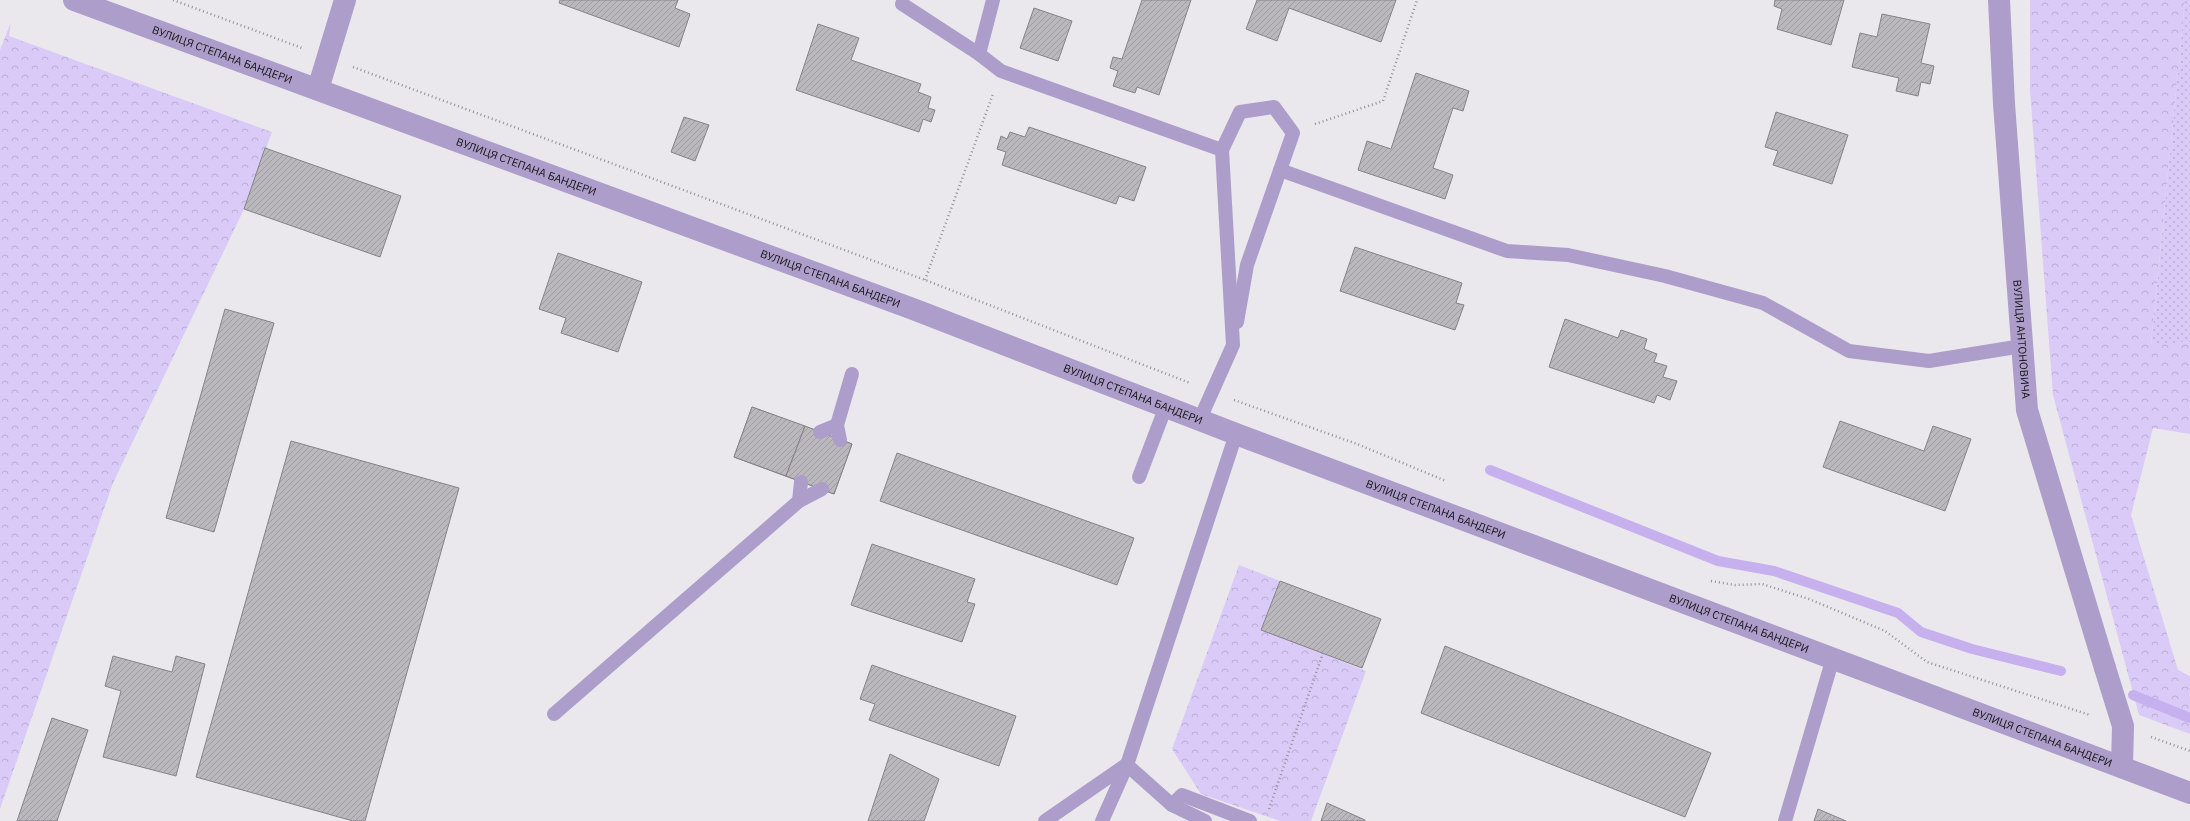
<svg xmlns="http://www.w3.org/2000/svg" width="2190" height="821" font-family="'IBM Plex Sans',sans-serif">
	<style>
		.grass { fill: url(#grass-dots) }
		.forest { fill: url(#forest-crowns) }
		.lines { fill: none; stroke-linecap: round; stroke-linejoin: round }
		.stream { stroke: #c6b0ee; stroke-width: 10 }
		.building { fill: url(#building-hatch); stroke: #858388 }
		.path { stroke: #919094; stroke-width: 2.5; stroke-dasharray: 1 3; stroke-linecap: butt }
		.service { stroke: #ad9dca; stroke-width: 14 }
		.minor { stroke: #ad9dca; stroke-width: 22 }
		.tertiary { stroke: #ad9dca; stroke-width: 22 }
		.labels { text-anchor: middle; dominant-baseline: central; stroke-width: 3.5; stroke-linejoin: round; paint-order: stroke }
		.street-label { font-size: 11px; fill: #151416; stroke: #eae8ed }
	</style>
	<defs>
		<pattern id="grass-dots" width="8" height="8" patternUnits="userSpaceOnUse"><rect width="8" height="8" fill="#d9caf7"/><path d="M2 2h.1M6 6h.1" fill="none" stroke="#b9add3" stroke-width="1.8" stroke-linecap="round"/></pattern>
		<pattern id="forest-crowns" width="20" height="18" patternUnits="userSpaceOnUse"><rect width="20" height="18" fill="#d9caf7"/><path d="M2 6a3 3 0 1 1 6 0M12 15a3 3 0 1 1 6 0" fill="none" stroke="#b9add3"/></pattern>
		<pattern id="building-hatch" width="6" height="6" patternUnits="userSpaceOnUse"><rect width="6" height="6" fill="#bab8bd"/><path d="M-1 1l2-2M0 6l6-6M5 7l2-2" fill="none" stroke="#9f9da2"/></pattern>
	</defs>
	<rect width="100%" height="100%" fill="#eae8ed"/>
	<polygon class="grass" points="2185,0 2190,0 2190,342 2151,345"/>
	<g class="forest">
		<polygon points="2030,0 2185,0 2151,344 2190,342 2190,434 2153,428 2131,515 2178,670 2190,676 2190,734 2139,715 2053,395 2030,90"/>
		<polygon points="11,22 9,36 272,132 244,209 113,483 0,809 0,50"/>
		<polygon points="1239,565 1280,581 1261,629 1366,671 1311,821 1280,821 1201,794 1172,749"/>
	</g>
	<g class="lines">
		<g class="stream">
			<polyline points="1490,470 1718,561 1774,571 1898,613 1921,632 1972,649 2061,671"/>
			<polyline points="2133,695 2190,718"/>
		</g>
	</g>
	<g class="building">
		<polygon points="560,0 678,0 675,8 690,14 679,47 559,3"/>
		<polygon points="1142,0 1191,0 1159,95 1137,87 1135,93 1113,86 1118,71 1110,68 1113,57 1122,59"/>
		<polygon points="1257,0 1396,0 1381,42 1289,8 1277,41 1246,29"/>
		<polygon points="1775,0 1844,0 1831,45 1777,29 1782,9 1774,6"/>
		<polygon points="1034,8 1072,21 1058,61 1020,48"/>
		<polygon points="1882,14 1930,24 1921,63 1934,66 1930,84 1921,82 1918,96 1896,91 1899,78 1852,67 1860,33 1877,37"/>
		<polygon points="818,24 859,38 851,60 921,84 918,92 931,97 928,108 935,110 931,122 923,119 919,132 796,90"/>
		<polygon points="1416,73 1469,91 1463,111 1453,108 1433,168 1453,175 1445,199 1358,170 1367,141 1391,149"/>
		<polygon points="1776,112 1848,135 1832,184 1773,165 1778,151 1765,147"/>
		<polygon points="684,117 709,125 695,161 671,152"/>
		<polygon points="1029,127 1146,167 1134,201 1119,196 1116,204 1002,165 1006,152 997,149 1001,136 1007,139 1010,132 1025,137"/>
		<polygon points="265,148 401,196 380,257 244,209"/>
		<polygon points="1355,247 1462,283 1456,303 1464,305 1455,330 1340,291"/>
		<polygon points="558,253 642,282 618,352 561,333 566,318 539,309"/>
		<polygon points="225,309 274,323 214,532 166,518"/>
		<polygon points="1565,319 1618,338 1621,330 1647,339 1644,349 1657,354 1654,362 1667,366 1663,377 1677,381 1670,400 1657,395 1654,403 1549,367"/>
		<polygon points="752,407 852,444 834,494 734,457"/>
		<polygon points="752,407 805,426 786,476 734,457"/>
		<polygon points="1840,421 1924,451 1933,426 1971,439 1945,511 1823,467"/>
		<polygon points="805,426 852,444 834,494 786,476"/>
		<polygon points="291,441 459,488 365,821 353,821 196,777"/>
		<polygon points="897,453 1134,538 1117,585 880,501"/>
		<polygon points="872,544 975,579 967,602 975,604 962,642 851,605"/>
		<polygon points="1280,581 1381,619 1362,668 1261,630"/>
		<polygon points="1445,646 1711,753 1685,817 1421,713"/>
		<polygon points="113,656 172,672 176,656 205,664 176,776 103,757 121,691 105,686"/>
		<polygon points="872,665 1016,716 999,766 869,720 875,704 860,699"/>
		<polygon points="52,718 88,730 57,821 17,821"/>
		<polygon points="890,754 939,779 924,821 868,821"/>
		<polygon points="1327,803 1365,820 1365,821 1321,821"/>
		<polygon points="1818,809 1846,821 1814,821"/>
	</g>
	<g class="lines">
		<g class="path">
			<polyline points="173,0 302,48"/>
			<polyline points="353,67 925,280 1190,383"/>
			<polyline points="1315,124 1383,101 1417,0"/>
			<polyline points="925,280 993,94"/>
			<polyline points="1234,400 1357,444 1446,481"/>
			<polyline points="1711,581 1735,585 1762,584 1809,599 1885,631 1927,662 2090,715"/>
			<polyline points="2151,737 2190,751"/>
			<polyline points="1269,809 1323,653"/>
		</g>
		<g class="service">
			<polyline points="993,0 979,54 1001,71 1222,150 1233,345 1200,419"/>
			<polyline points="902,4 979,54"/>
			<polyline points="1222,150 1240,112 1274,107 1293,133 1247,265 1237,322"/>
			<polyline points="1280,170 1507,251 1568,255 1665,276 1763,303 1849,351 1929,361 2022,346"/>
			<polyline points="820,432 837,425"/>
			<polyline points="840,440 837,425 852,374"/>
			<polyline points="1139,477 1166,406"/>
			<polyline points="799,501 801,482"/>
			<polyline points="554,714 799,501 822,489"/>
			<polyline points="1127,765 1172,805 1205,821"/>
			<polyline points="1172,805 1182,795 1250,821"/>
			<polyline points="1045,821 1126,765"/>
			<polyline points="1102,821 1127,765 1236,434"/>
			<polyline points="1785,821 1833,658"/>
		</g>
		<g class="minor">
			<path id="s1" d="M1999 0 2004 104 2027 410 2105 668"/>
			<polyline points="318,89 345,0"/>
		</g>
		<g class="tertiary">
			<path id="s2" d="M74 0 913 309 1236 434 2190 793"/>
			<polyline points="2105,668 2123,726 2122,766"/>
		</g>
	</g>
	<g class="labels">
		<g class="street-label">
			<text stroke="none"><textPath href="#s2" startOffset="158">ВУЛИЦЯ СТЕПАНА БАНДЕРИ</textPath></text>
			<text stroke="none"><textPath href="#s2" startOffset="482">ВУЛИЦЯ СТЕПАНА БАНДЕРИ</textPath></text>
			<text stroke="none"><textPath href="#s2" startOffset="806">ВУЛИЦЯ СТЕПАНА БАНДЕРИ</textPath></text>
			<text stroke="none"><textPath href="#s1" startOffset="340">ВУЛИЦЯ АНТОНОВИЧА</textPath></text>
			<text stroke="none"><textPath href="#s2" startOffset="1130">ВУЛИЦЯ СТЕПАНА БАНДЕРИ</textPath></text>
			<text stroke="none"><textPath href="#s2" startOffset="1454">ВУЛИЦЯ СТЕПАНА БАНДЕРИ</textPath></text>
			<text stroke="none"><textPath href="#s2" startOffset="1778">ВУЛИЦЯ СТЕПАНА БАНДЕРИ</textPath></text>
			<text stroke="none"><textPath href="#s2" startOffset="2102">ВУЛИЦЯ СТЕПАНА БАНДЕРИ</textPath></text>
		</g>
	</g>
</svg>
